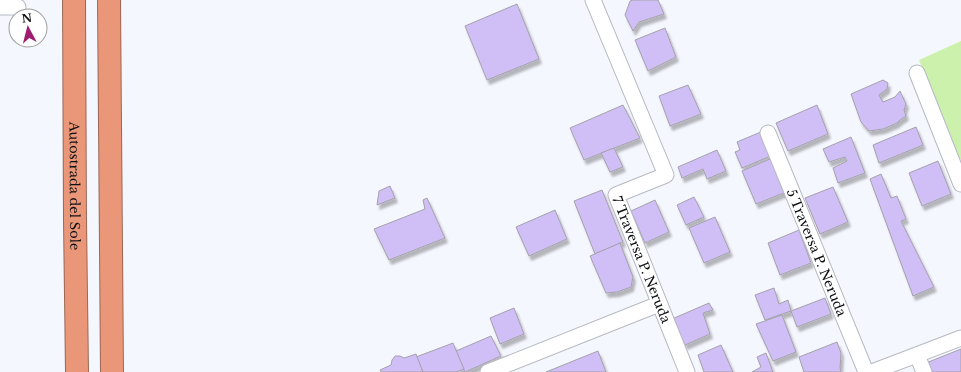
<svg xmlns="http://www.w3.org/2000/svg" width="961" height="372" font-family="'Libre Baskerville',serif">
	<style>
		.green { fill: #ccf1ac }
		.building { fill: #d0bef7; stroke: #a4a1aa; filter: url(#shadow) }
		.lines { fill: none; stroke-linecap: round; stroke-linejoin: round }
		.street-casing { stroke: #b7b9c2; stroke-width: 17 }
		.highway-casing { stroke: #9c6755; stroke-width: 24 }
		.street { stroke: #fff; stroke-width: 15 }
		.highway { stroke: #e99679; stroke-width: 22 }
		.labels { text-anchor: middle; dominant-baseline: central; stroke-width: 3; stroke-linejoin: round; paint-order: stroke }
		.street-label { font-size: 13px; fill: #0e0f12; stroke: #fff }
	</style>
	<defs>
		<filter id="shadow"><feDropShadow dx="2.5" dy="4.5" stdDeviation="1" flood-color="#0004"/></filter>
	</defs>
	<rect width="100%" height="100%" fill="#f5f7fe"/>
	<polygon class="green" points="961,41 961,159 959,160 919,60"/>
	<g class="building">
		<polygon points="633,0 658,0 664,14 639,22 633,31 625,15 630,1"/>
		<polygon points="517,4 539,59 487,80 465,26"/>
		<polygon points="665,28 676,57 648,71 635,40"/>
		<polygon points="883,80 888,83 887,89 879,95 883,102 895,97 900,91 906,104 904,110 906,116 900,120 897,123 883,129 869,131 861,122 851,94"/>
		<polygon points="688,85 701,114 670,126 659,96"/>
		<polygon points="623,105 640,138 584,160 570,128"/>
		<polygon points="817,105 828,134 788,151 776,123"/>
		<polygon points="916,127 923,145 879,163 873,145"/>
		<polygon points="763,131 773,155 742,168 735,152 740,150 737,142"/>
		<polygon points="851,137 865,173 838,183 833,168 847,161 845,157 829,162 823,149"/>
		<polygon points="614,148 623,167 610,172 601,153"/>
		<polygon points="717,150 726,171 707,179 703,169 682,178 678,167"/>
		<polygon points="772,158 786,192 756,204 742,171"/>
		<polygon points="938,161 951,194 922,206 909,173"/>
		<polygon points="881,174 891,198 897,196 906,219 901,221 934,287 913,296 870,179"/>
		<polygon points="390,186 395,198 377,205 379,191"/>
		<polygon points="833,187 848,222 820,234 805,198"/>
		<polygon points="602,190 623,242 595,254 574,201"/>
		<polygon points="694,197 704,217 686,225 677,205"/>
		<polygon points="427,198 445,238 389,260 374,229 425,209 423,200"/>
		<polygon points="655,200 669,232 645,243 631,211"/>
		<polygon points="555,210 567,239 529,256 516,227"/>
		<polygon points="715,217 730,252 704,263 689,228"/>
		<polygon points="799,230 811,263 780,275 768,243"/>
		<polygon points="620,243 633,277 631,287 617,292 606,293 590,256"/>
		<polygon points="774,288 779,304 788,300 791,311 765,320 755,295"/>
		<polygon points="825,298 831,314 797,327 791,311"/>
		<polygon points="709,303 713,310 703,313 710,334 685,345 672,319"/>
		<polygon points="514,308 524,334 500,344 490,318"/>
		<polygon points="782,315 796,352 773,361 756,324"/>
		<polygon points="491,336 501,356 465,372 456,351"/>
		<polygon points="837,342 841,353 840,368 841,372 804,372 799,357"/>
		<polygon points="453,343 464,369 456,372 423,372 416,357"/>
		<polygon points="721,345 733,372 704,372 698,355"/>
		<polygon points="961,349 961,372 930,372 926,363"/>
		<polygon points="598,351 606,372 546,372"/>
		<polygon points="766,353 773,372 752,372 761,367 757,357"/>
		<polygon points="416,354 423,372 381,372 380,370 391,365 392,360 395,356 400,356 404,358"/>
	</g>
	<g class="lines">
		<g class="street-casing">
			<g id="street">
				<path id="s1" d="M593 0 666 175 616 195 687 372"/>
				<polyline points="0,7 18,7"/>
				<polyline points="917,73 961,184"/>
				<path id="s2" d="M768 133 866 372"/>
				<polyline points="917,355 924,372"/>
				<polyline points="488,372 659,304"/>
				<polyline points="872,372 961,338"/>
			</g>
		</g>
		<g class="highway-casing">
			<g id="highway">
				<path id="s3" d="M74 0 75 220 77 372"/>
				<polyline points="109,0 112,372"/>
			</g>
		</g>
		<use href="#street" class="street"/>
		<use href="#highway" class="highway"/>
	</g>
	<g class="labels">
		<g class="street-label">
			<text stroke="none"><textPath href="#s3" startOffset="186">Autostrada del Sole</textPath></text>
			<text stroke="none"><textPath href="#s2" startOffset="129">5 Traversa P. Neruda</textPath></text>
			<text stroke="none"><textPath href="#s1" startOffset="313">7 Traversa P. Neruda</textPath></text>
		</g>
	</g>
	<g transform="translate(28 28) rotate(353)"><circle r="19" fill="#ffffff" stroke="#9f9fa0"/>
	<path d="M0-3L7 15L0 10L-7 15Z" fill="#9e1d71"/>
	<text y="-6" font-size="11" font-weight="bold" text-anchor="middle" fill="#0e0f12">N</text>
	</g>
</svg>
